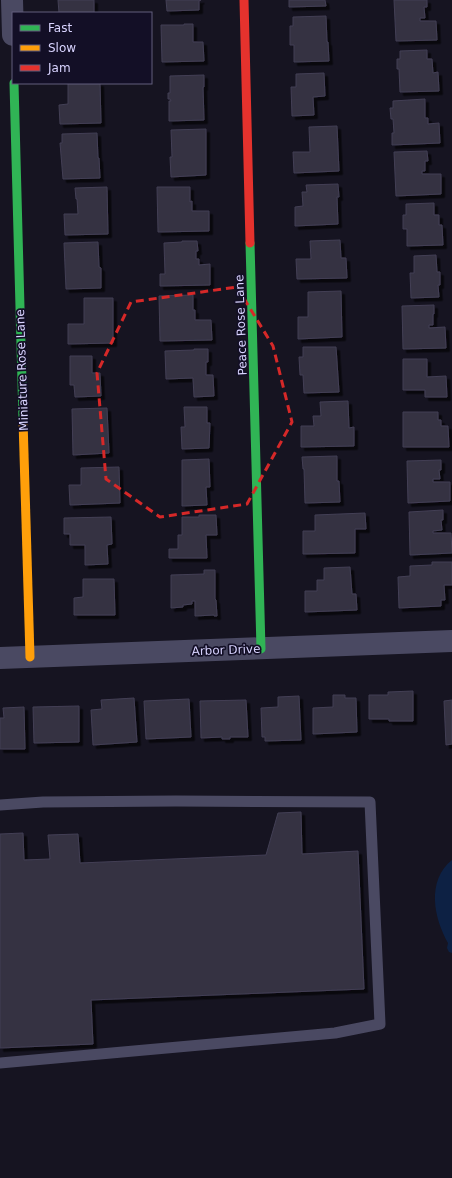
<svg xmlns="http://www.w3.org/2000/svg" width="452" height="1178" font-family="'DejaVu Sans',sans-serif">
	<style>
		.water { fill: #0d2144 }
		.building { fill: #343243; stroke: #433f54; filter: url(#shadow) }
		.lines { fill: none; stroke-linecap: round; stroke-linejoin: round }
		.lane { stroke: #4a4962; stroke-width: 11 }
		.street { stroke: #4a4962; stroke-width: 22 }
		.fast { stroke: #30b455; stroke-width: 9 }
		.slow { stroke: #ff9f0a; stroke-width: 9 }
		.jam { stroke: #e5322d; stroke-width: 9 }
		.marked { fill: none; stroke: #d62828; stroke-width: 3; stroke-dasharray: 8 5; stroke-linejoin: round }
		.labels { text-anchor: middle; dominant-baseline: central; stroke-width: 3.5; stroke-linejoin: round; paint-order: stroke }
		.street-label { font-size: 12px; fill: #d9d4ff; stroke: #130f26 }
	</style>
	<defs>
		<filter id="shadow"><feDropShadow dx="3.5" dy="3.5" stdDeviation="0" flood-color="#0009"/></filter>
	</defs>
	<rect width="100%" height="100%" fill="#161421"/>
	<path class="water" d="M452 860V953L449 952 447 948 448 943C434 918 426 881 452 860Z"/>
	<g class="building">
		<polygon points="58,0 94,0 94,13 59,13"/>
		<polygon points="166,0 201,0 199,1 199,10 167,11"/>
		<polygon points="289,0 325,0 326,6 289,7"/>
		<polygon points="394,0 427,0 427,7 424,7 425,18 420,18 420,21 436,21 437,40 396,41"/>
		<polygon points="326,16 327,42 328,42 329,61 294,62 294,45 290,45 290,26 293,26 293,17"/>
		<polygon points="184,24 193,24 193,42 203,42 204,61 162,62 161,25 184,25"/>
		<polygon points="427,50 427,59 432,59 433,73 438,72 439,91 400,92 399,69 397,69 397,59 400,59 400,51"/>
		<polygon points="324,73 325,96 313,97 314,115 292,116 291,87 296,87 296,74"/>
		<polygon points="204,75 204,87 203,87 204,120 169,121 169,101 171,101 170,99 168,99 168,93 170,93 170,76"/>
		<polygon points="68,83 100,83 101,123 60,124 59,105 68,104"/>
		<polygon points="425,99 425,118 428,118 428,124 439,123 440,143 392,145 392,133 394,133 393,119 391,119 390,108 393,108 393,101"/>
		<polygon points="337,126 339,171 294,173 293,152 310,152 309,127"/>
		<polygon points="206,129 206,175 171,177 170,157 172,157 171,130"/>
		<polygon points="97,133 98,158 99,158 100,178 63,179 60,143 62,143 62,134"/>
		<polygon points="427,151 428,161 425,161 425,171 422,171 422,174 441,174 441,194 396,196 394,152"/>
		<polygon points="338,184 339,197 337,197 338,224 295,226 295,207 303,206 302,192 307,192 306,185"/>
		<polygon points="107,187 108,234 65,235 64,214 78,214 77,199 76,199 75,188"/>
		<polygon points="157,187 190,187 190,202 192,201 192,211 209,211 209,231 158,232"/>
		<polygon points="434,203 434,215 439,215 439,225 442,225 443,245 407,246 407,229 403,229 403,215 406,215 406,204"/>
		<polygon points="340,240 341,258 346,258 347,278 297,279 296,259 311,259 310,241"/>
		<polygon points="182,241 197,241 198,251 196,251 196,259 199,259 199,265 210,264 210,285 160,286 160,274 165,274 164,243 182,242"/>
		<polygon points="98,242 99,267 101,268 101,288 66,289 64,243"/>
		<polygon points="436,255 437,272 440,272 440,285 438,285 439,297 411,298 410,273 414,273 414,256"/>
		<polygon points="341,291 342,337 298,339 298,317 308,317 308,292"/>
		<polygon points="193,295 193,310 195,310 195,320 211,320 212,340 160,341 159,296"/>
		<polygon points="84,298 113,298 113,343 68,344 68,324 84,324"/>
		<polygon points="434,305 434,314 433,314 433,325 429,325 429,328 445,327 446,348 403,349 402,306"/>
		<polygon points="303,347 336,347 339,392 304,393 303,375 300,375 299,357 303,357"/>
		<polygon points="194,349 208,349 208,362 206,362 206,375 213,375 214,396 194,397 193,378 166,379 165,351 194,350"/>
		<polygon points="70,356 92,356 92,373 100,373 101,396 75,397 74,385 70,385"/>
		<polygon points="403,359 427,359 427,377 446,376 447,397 425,397 425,390 403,390"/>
		<polygon points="348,401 349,428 354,427 354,446 301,447 301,426 314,426 313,416 321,416 320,402"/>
		<polygon points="184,407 207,407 207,423 210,423 209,448 182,449 181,427 185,427"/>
		<polygon points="107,408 109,453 73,455 72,409"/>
		<polygon points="403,412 438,412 438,420 441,420 441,426 448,426 449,447 403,447"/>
		<polygon points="337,456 337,481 339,481 340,502 305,503 304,469 303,469 302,457"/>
		<polygon points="209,459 210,487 206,487 207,505 182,506 182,460"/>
		<polygon points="441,460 441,470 439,470 440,479 433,479 433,482 450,482 450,501 408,503 407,461"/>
		<polygon points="119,467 120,503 70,505 69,485 81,485 81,468"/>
		<polygon points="443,510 443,520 441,520 442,530 433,531 433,533 451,533 452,553 410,555 409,512"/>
		<polygon points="365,513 366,529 355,529 355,553 303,554 303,531 315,531 315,515"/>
		<polygon points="199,515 216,515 217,535 206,535 207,558 169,558 169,549 178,549 178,535 182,535 182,517 199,517"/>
		<polygon points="111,517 112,544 107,545 108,564 85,565 85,545 70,545 70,534 64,534 64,518"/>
		<polygon points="432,562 452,562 452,585 444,585 445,600 441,600 441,606 399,608 398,577 410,576 410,566 432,565"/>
		<polygon points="350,567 352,594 356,594 357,610 305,612 305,591 317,591 317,580 324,580 324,568"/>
		<polygon points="204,570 215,570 215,599 216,600 217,616 214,616 214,615 195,616 195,601 192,601 192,604 183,605 183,607 171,608 171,575 204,574"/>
		<polygon points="83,579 114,579 115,615 74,615 74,598 83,597"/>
		<polygon points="413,691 413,721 389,721 389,719 369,719 369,695 388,695 388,692"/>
		<polygon points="333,695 345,695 345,698 356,698 357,732 313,734 313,708 333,707"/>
		<polygon points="299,696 301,740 265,741 265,737 262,737 261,708 278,707 278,697"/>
		<polygon points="134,698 137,742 93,745 91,710 102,709 101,700"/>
		<polygon points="189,699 191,737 146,739 144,701"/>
		<polygon points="246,700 248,737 230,737 230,739 222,739 222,737 201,738 200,701"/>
		<polygon points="452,700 452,744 446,745 444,701"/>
		<polygon points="79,706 79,742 34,743 33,707"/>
		<polygon points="24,707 25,749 0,749 0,718 4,718 3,708"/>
		<polygon points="301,812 302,854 358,851 364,989 91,1000 93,1044 0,1048 0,834 23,833 24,860 50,859 48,835 78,834 80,863 266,855 278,813"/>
	</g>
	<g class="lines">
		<polyline class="lane" points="0,805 43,802 176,801 370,802 380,1024 335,1033 0,1063"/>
		<g class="street">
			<polyline points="12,0 13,35"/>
			<polyline points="0,658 452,641"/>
		</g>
		<g class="fast">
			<polyline points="14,83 23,420"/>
			<polyline points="250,243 261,649"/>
		</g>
		<polyline class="slow" points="23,420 30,657"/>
		<polyline class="jam" points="244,0 250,243"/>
	</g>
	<path class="marked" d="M237 287 273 346 292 422 247 504 160 517 106 479 97 373 131 302Z"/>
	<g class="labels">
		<g class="street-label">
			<text transform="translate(241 325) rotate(-92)">Peace Rose Lane</text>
			<text transform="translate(22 370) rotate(-92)">Miniature Rose Lane</text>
			<text transform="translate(226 650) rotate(-2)">Arbor Drive</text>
		</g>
	</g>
	<rect x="12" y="12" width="140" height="72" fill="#130f26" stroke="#625e7d"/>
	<rect x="20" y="25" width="20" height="6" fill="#30b455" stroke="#625e7d"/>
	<text x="48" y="32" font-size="12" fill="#d9d4ff">Fast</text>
	<rect x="20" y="45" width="20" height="6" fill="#ff9f0a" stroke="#625e7d"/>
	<text x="48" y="52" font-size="12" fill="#d9d4ff">Slow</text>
	<rect x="20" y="65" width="20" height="6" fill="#e5322d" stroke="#625e7d"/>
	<text x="48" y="72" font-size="12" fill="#d9d4ff">Jam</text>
</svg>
